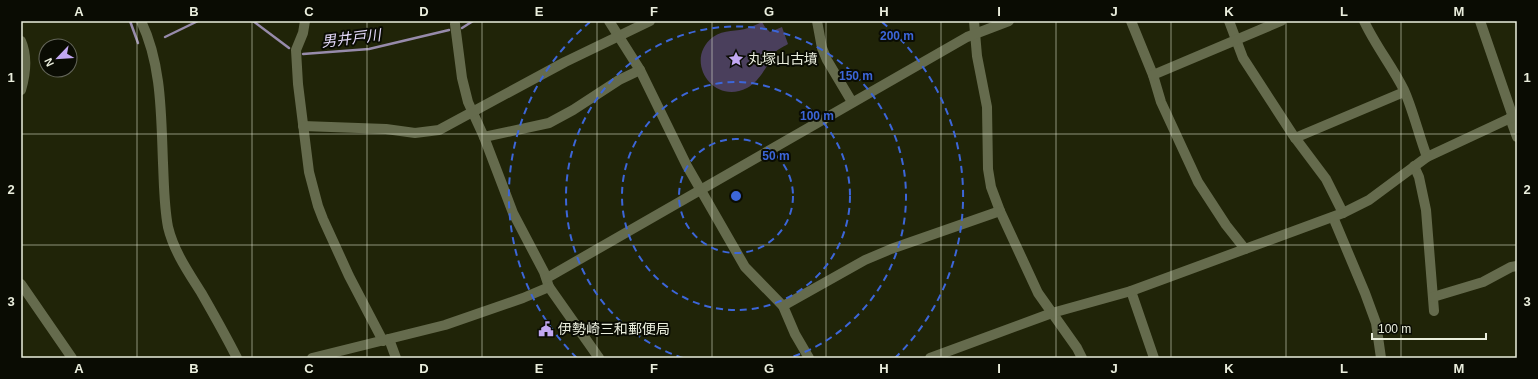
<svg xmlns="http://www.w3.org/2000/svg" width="1538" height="379" font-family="Helvetica,'Noto Sans JP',sans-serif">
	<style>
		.green { fill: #4a3f5c }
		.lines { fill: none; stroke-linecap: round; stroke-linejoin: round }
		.stream { stroke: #978bab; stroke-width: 2.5 }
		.minor { stroke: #656b4d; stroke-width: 10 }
		.grid { fill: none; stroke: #eaeedd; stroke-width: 1; stroke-opacity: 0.55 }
		.ring { fill: none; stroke: #3c66d9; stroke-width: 2; stroke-dasharray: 7 5 }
		.labels { text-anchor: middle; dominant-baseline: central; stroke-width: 4; stroke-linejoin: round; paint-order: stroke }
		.poi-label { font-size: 14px; fill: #eaeedd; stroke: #0a0c03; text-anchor: start }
		.water-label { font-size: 15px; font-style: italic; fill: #e0d5f6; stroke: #0a0c03 }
		.centre { fill: #3c66d9; stroke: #0a0c03; stroke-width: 2 }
		.ring-label { font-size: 12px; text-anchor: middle; font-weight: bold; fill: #3c66d9; stroke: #0a0c03; stroke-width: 4; stroke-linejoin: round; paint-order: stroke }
		.neatline { fill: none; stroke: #eaeedd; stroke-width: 1.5 }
		.grid-label { font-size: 13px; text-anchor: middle; font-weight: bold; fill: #eaeedd }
	</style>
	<rect width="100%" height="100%" fill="#202408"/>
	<path class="green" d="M762 22 765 27 770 32 782 27 788 44C783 47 776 50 773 55 770 58 769 62 767 66 762 74 756 83 747 88 713 106 683 60 713 37 724 29 737 32 748 28 753 26 758 24 762 22Z"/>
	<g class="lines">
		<g class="stream">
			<polyline points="130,21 138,43"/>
			<polyline points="253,21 289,48"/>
			<polyline points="462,28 473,21"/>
			<polyline points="165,37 198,21"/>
			<polyline points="303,54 369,49 449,30"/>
		</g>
		<g class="minor">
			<path d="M141 21C162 65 161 115 163 163 164 184 164 206 168 227 174 252 189 273 202 294 214 315 226 336 237 358"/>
			<polyline points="305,21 303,33 296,50 298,84 309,172 318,206 323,219 349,276 383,341"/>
			<polyline points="609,21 640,70 687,166 745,267 783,306 795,334 809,358"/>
			<polyline points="817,21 822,48 827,60 852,102"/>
			<polyline points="974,21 977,56 987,107 988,169 991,187 1000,211 1038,293 1077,348 1082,358"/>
			<polyline points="1131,21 1153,75 1161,102 1198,182 1226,225 1245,249"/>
			<polyline points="1229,21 1243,58 1293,135 1326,179 1343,213"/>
			<path d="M1364 21C1375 45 1392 66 1404 90 1413 110 1419 136 1427 157"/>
			<polyline points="1480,21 1513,117"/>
			<polyline points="455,24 462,78 468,102 484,137 513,213 544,272 549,287 599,358"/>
			<path d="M21 41C28 57 26 73 21 90"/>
			<polyline points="1153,75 1281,21"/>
			<polyline points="1510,118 1517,137"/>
			<polyline points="303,126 386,129 415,133 439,130 565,62 650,21"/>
			<polyline points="484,137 549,123 573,110 619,80 640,70"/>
			<polyline points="1295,138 1404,92"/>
			<polyline points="1414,166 1419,177 1426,210 1434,311"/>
			<polyline points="1333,217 1365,293 1376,323 1381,358"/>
			<polyline points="547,278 967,37 1009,21"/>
			<polyline points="21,284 72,358"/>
			<polyline points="1131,291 1154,358"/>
			<polyline points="1433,297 1483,282 1511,267 1517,266"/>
			<polyline points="783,306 865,260 891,249 1000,211"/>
			<polyline points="389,339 396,358"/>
			<polyline points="312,358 445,325 523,298 549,287"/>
			<polyline points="930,358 1052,313 1131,291 1343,213 1369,200 1427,157 1517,115"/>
		</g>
	</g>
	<path class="grid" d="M137 21V358M252 21V358M367 21V358M482 21V358M597 21V358M712 21V358M826 21V358M941 21V358M1056 21V358M1171 21V358M1286 21V358M1401 21V358M21 134H1517M21 245H1517"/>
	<g class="ring">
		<circle cx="736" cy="196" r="57"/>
		<circle cx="736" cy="196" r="114"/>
		<path d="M683 358A170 170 0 1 1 789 358"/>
		<path d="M577 358A227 227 0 0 1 590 22M882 22A227 227 0 0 1 895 358"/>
	</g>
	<defs>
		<g id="sight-bare" transform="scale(1.2)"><path d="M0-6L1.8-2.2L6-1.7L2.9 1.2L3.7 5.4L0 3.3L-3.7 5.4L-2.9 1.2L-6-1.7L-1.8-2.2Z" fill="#c2a8f2" stroke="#0a0c03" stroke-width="2.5" paint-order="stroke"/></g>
		<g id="civic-bare" transform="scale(1.2)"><path d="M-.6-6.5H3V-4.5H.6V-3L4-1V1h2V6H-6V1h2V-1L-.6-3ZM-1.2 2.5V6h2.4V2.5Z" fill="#c2a8f2" stroke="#0a0c03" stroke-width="2.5" paint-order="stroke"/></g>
	</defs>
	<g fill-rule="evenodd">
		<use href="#sight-bare" x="736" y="59"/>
		<use href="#civic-bare" x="546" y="329"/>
	</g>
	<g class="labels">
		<g class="poi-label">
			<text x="748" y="59">丸塚山古墳</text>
			<text x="558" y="329">伊勢崎三和郵便局</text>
		</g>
		<g class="water-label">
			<text transform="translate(351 38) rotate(-7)">男井戸川</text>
		</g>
	</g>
	<circle cx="736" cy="196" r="6" class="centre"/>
	<g class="ring-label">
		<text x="897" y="40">200 m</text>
		<text x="856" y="80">150 m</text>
		<text x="817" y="120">100 m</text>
		<text x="776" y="160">50 m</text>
	</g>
	<rect width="1538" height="379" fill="none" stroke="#0a0c03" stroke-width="44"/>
	<g transform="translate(58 58) rotate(245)"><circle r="19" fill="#0a0c03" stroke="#64665a"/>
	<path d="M0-3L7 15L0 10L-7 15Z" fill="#c2a8f2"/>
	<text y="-6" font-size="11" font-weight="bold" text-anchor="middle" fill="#eaeedd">N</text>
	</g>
	<path d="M1372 333v6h114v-6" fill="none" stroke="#eaeedd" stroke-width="2"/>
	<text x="1378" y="333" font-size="12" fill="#eaeedd" stroke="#0a0c03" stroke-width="3" paint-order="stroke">100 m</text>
	<rect x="22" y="22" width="1494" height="335" class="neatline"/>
	<g class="grid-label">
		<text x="79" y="16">A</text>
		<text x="194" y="16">B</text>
		<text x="309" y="16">C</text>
		<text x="424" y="16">D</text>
		<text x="539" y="16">E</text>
		<text x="654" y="16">F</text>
		<text x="769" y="16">G</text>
		<text x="884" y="16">H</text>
		<text x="999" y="16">I</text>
		<text x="1114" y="16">J</text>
		<text x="1229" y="16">K</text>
		<text x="1344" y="16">L</text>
		<text x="1459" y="16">M</text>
		<text x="11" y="82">1</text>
		<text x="1527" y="82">1</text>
		<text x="11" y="194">2</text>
		<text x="1527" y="194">2</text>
		<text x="11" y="306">3</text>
		<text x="1527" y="306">3</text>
		<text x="79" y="373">A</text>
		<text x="194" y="373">B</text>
		<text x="309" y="373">C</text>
		<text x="424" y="373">D</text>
		<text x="539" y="373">E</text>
		<text x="654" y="373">F</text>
		<text x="769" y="373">G</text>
		<text x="884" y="373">H</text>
		<text x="999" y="373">I</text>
		<text x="1114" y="373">J</text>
		<text x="1229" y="373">K</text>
		<text x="1344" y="373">L</text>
		<text x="1459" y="373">M</text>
	</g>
</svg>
